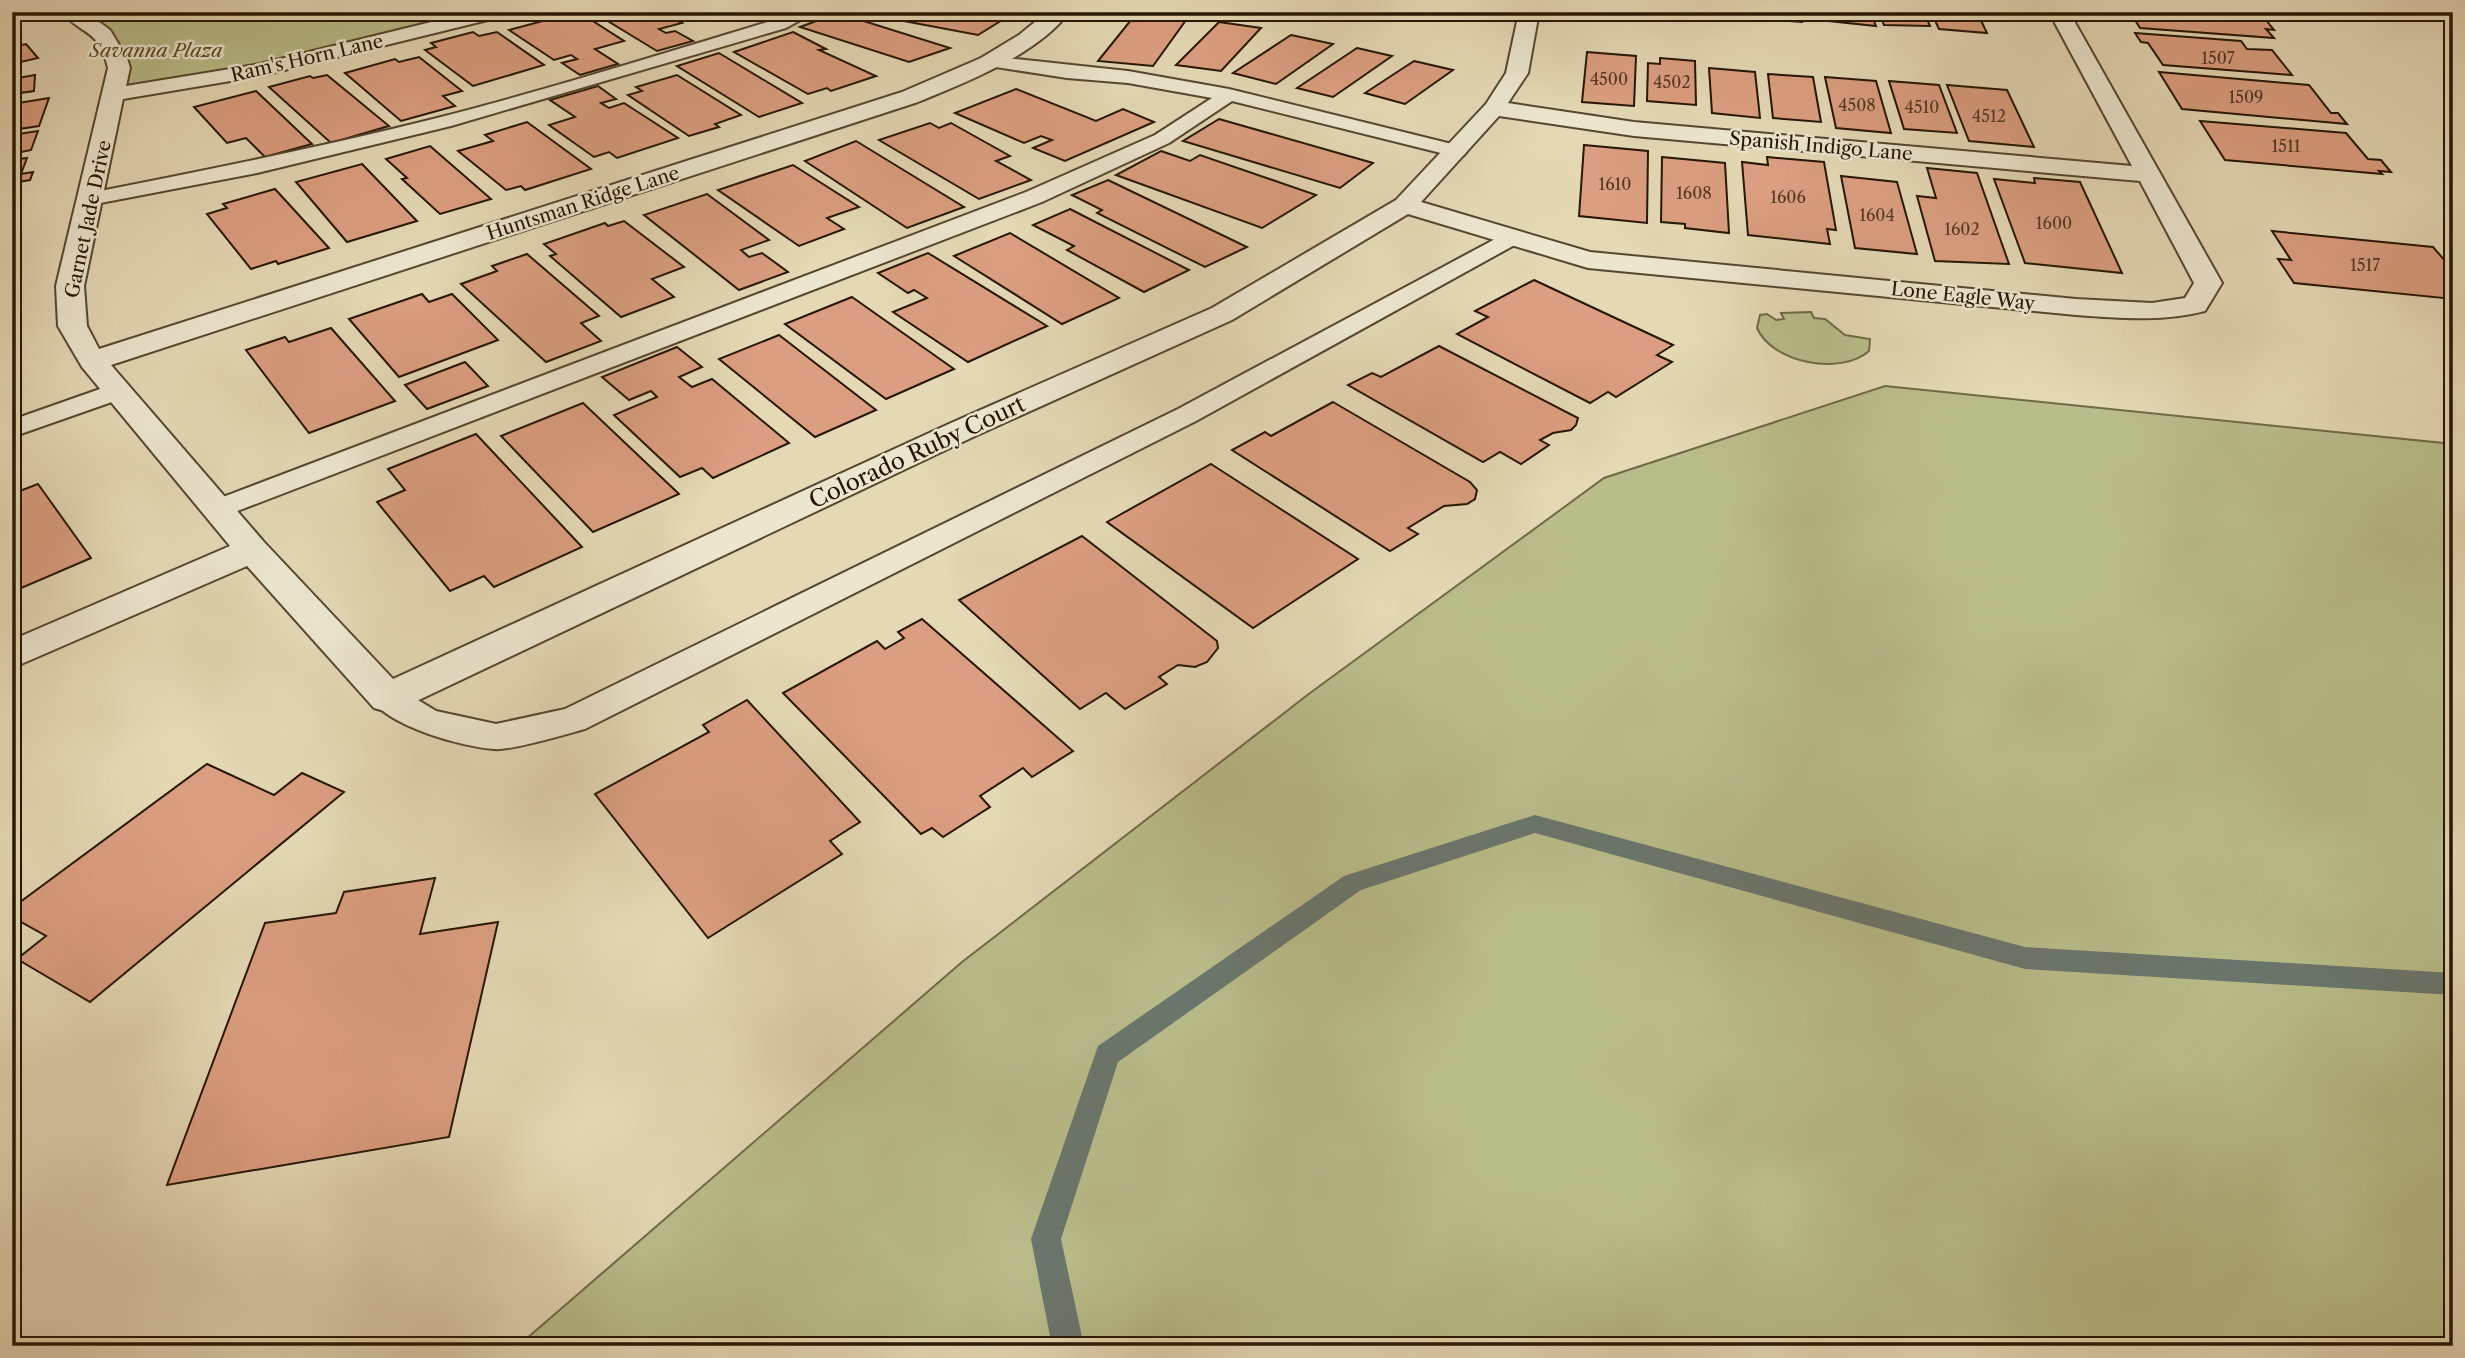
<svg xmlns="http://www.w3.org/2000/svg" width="2465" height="1358" font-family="'Libre Caslon Text',serif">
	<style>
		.green { fill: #b9bd8a; stroke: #706a46; stroke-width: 2 }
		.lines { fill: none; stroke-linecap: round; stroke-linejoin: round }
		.stream { fill: #6a776e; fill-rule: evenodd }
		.building { fill: #db9e80; stroke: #261601; stroke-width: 2 }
		.lane-casing { stroke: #56462e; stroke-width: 4 }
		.street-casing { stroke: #56462e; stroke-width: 4 }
		.lane { fill: #ede6cf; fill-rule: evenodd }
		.street { fill: #ede6cf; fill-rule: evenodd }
		.labels { text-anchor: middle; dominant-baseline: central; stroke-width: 5; stroke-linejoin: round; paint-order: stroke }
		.far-number-label { font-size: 16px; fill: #533821 }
		.far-park-label { font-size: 19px; font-style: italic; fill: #52482a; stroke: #ede6cf }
		.far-street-label { font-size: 19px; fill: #261601; stroke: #ede6cf }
		.street-label { font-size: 23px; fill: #261601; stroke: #ede6cf }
	</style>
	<rect width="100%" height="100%" fill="#e4d8b5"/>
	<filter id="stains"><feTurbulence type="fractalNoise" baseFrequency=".00286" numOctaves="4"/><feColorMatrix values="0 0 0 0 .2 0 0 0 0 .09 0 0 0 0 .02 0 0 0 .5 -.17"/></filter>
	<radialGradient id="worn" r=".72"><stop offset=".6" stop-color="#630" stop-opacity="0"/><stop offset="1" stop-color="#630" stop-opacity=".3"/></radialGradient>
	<g class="green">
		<polygon points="101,12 497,12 295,62 115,94 116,53 81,18"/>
		<path d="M1811 312 1814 318 1825 319 1845 335 1870 339 1869 351C1841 376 1772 363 1757 328L1760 315 1767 314 1776 320 1784 319 1781 313Z"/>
		<polygon points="1885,386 2453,444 2453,1346 518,1346 962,962 1310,693 1604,478"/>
	</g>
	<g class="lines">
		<polygon class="stream" points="1535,815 2025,947 2453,973 2453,995 2025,969 1535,833 1361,890 1118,1062 1061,1239 1084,1346 1052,1346 1031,1239 1098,1046 1344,876"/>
	</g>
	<g class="building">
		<polygon points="593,12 662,12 682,23 659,29 666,33 675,31 693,41 657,51"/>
		<polygon points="856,12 980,12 1007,17 978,35"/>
		<polygon points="1758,12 1807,12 1808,14 1799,13 1802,22 1760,19"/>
		<polygon points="1827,12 1870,12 1876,26 1829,21"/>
		<polygon points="1879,12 1924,12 1930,26 1884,25"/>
		<polygon points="1931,12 1977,12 1987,33 1939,29"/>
		<polygon points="2130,12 2254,12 2262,15 2274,30 2266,29 2274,38 2140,28"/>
		<polygon points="838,13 950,48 909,62 800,27"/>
		<polygon points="1135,15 1186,20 1153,66 1098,61"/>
		<polygon points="561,16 568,21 585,16 624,41 595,49 618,64 580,75 562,63 577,59 571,55 554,60 509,30"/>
		<polygon points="1219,22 1261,28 1221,71 1176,65"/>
		<polygon points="473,32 479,36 497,32 544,65 473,86 425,50 436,47 431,43"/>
		<polygon points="793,32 826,49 819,50 876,76 831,91 827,88 808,94 734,52"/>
		<polygon points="2135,33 2241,41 2247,49 2272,50 2292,75 2163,65 2148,43 2141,42"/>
		<polygon points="1291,35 1333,44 1276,84 1233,73"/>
		<polygon points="26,44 38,58 12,64 12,47"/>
		<polygon points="1357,48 1392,56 1333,97 1297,88"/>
		<polygon points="1587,52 1636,56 1634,106 1582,102"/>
		<polygon points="719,53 802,103 759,117 677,66"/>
		<polygon points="419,57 462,91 443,96 455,106 401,121 345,73 395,59 399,62"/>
		<polygon points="1660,58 1695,61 1696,105 1647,101 1648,63 1660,64"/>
		<polygon points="1414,61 1453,70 1405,104 1365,93"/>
		<polygon points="1709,68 1755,72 1760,118 1712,113"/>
		<polygon points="2159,72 2309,85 2331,113 2338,113 2347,124 2182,109"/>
		<polygon points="1768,74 1813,77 1821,122 1773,118"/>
		<polygon points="35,75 34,91 12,94 12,79"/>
		<polygon points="327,75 389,126 331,143 269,87 310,76 313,78"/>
		<polygon points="677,75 741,115 715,124 719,127 689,136 628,95 642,91 636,87"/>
		<polygon points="1825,77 1876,81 1891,133 1836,128"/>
		<polygon points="1889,81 1939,85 1957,133 1904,129"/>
		<polygon points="1947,85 2007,90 2034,147 1969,141"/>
		<polygon points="598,86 616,99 601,103 609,108 624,103 678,138 617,158 609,152 594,157 549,125 575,117 550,100"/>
		<polygon points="1016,89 1096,121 1123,109 1154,122 1065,161 1033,148 1052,140 1041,136 1024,143 955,113"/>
		<polygon points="256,91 312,144 265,157 246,138 227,143 194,107"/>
		<polygon points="49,98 39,126 12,130 12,104"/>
		<polygon points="1219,119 1373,163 1340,188 1183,141"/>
		<polygon points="2200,121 2346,133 2368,159 2381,160 2391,172 2379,171 2382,174 2225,160"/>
		<polygon points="527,122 591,169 525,190 521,186 506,190 458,151 493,141 485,135"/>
		<polygon points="930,123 939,128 951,123 1010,156 996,161 1031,180 979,199 879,140"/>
		<polygon points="38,131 31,150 12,154 12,135"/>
		<polygon points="856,141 964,207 907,228 805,161"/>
		<polygon points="1584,145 1648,151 1647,223 1579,216"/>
		<polygon points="430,146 491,199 440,214 402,179 407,178 386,159"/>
		<polygon points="1161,151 1190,161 1200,155 1316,195 1262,228 1116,175"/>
		<polygon points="1662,157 1725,163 1729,233 1685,228 1685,224 1661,222"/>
		<polygon points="1767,157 1824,162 1836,230 1827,229 1830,244 1748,235 1742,162 1768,165"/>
		<polygon points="27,158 21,174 33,172 30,180 12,183 12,160"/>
		<polygon points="362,164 417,221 347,242 296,182"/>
		<polygon points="793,165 859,207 827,218 844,229 799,246 718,190"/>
		<polygon points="1927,168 1977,173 2009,264 1935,261 1917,196 1936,198"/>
		<polygon points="1841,176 1897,182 1917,254 1855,248"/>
		<polygon points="2034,178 2080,182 2122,273 2025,263 1994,179 2035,183"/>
		<polygon points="1108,180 1247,247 1205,267 1097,213 1102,210 1072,195"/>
		<polygon points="275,189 329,248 278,264 276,261 251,269 207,214 227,208 223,204"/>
		<polygon points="707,194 769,240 741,250 749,257 762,253 788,272 739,290 644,215"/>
		<polygon points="1070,209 1189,270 1144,292 1067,250 1074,246 1033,225"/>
		<polygon points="624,221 684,267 652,279 674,297 621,317 550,256 556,254 544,244 605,223 608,226"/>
		<polygon points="2272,231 2433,247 2453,270 2453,299 2294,283 2278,259 2291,260"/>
		<polygon points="1010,233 1119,298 1062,324 954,256"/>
		<polygon points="928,253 1047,326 968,362 893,312 927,298 914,290 908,293 878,273"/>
		<polygon points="527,254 599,316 581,323 601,341 546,362 461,284 497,271 492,266"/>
		<polygon points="1534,280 1673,345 1657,355 1672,362 1616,397 1608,392 1590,403 1457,334 1488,317 1475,311"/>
		<polygon points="422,294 429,302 452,294 498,340 399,377 349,319"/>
		<polygon points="852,297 954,369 886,399 785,324"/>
		<polygon points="331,328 395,401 309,433 246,350 285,337 289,342"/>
		<polygon points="779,335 876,410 815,437 719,359"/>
		<polygon points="1439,346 1578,418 1576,425 1571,430 1553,433 1540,440 1549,445 1521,464 1500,452 1483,462 1348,385 1372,373 1381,377"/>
		<polygon points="677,347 702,367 679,377 692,387 712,379 789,443 713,478 702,468 680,477 614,415 657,397 651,391 629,400 602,377"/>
		<polygon points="465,362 488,386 427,409 405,385"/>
		<polygon points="1333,402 1470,482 1477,490 1475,499 1467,504 1444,506 1408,528 1418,534 1390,551 1232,450 1265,432 1271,436"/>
		<polygon points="583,403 679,494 593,532 501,436"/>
		<polygon points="476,434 582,547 494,587 484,576 450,591 377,502 405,490 388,469"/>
		<polygon points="1211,464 1358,559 1253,628 1107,522"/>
		<polygon points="38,484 91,558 12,592 12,494"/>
		<polygon points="1082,536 1217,641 1218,648 1207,662 1195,667 1178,665 1159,677 1167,684 1125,709 1106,693 1080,709 959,600"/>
		<polygon points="922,619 1073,751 1032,777 1023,768 980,796 990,807 943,837 932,828 921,834 783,693 877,641 885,649 904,638 898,632"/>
		<polygon points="747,700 860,822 830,841 842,854 708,938 595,794 709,732 703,725"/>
		<polygon points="207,764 274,795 302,773 344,792 90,1002 17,959 46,936 12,917 12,908"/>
		<polygon points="435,878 420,934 498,922 449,1137 167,1185 265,923 336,913 344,892"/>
	</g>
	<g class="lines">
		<g class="lane-casing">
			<g id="lane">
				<path d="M792 12H815L786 28 451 126 257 173 90 205 82 204 79 199 82 194 90 193C207 170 322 147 437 118 550 89 662 54 774 20Z"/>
				<polygon points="989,56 1128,71 1229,89 1464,147 1467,151 1464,155 1457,157 1232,101 1169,143 1042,202 227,515 217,518 207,515 202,509 207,503 1026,192 1155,135 1212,98 1128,83 1067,78 983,65 980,61 983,57"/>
				<path d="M1512 230 1520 232 1523 237 1520 242 1196 421 585 729C567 734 510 751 494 749 463 747 387 726 371 698L376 689 388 686 400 689 436 711 496 724 565 709 1178 409Z"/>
				<polygon points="117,383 126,385 130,391 126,397 12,437 12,420"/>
			</g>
		</g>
		<g class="street-casing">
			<path id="street" d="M62 12H86L110 30 127 58 130 68 126 86 260 64 472 12H507L504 16 260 76 123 99 84 286 87 326 99 349 902 92 981 58 1019 35 1047 12H1069C1037 55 966 82 918 102L111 365 264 542 393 679 951 423 1212 308 1396 200 1486 104 1506 73 1519 12H1539L1528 73 1508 103 1634 122 2132 166 2049 12H2069L2222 283 2205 311C2162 322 2120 318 2076 315L1588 268 1408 214 1232 320 973 437 402 708 388 712 374 708 247 566 12 668V640L230 546 82 367 58 326 56 286 108 68C99 28 82 36 62 12ZM1499 116 1634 136 2140 181 2194 283 2185 298 2152 303 2076 299 1590 252 1421 202Z"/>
		</g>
		<use href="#lane" class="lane"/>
		<use href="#street" class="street"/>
	</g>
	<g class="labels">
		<g class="far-number-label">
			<text x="2218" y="58">1507</text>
			<text x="1609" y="79">4500</text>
			<text x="1672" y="82">4502</text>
			<text x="2246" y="97">1509</text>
			<text x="1857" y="105">4508</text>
			<text x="1922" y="107">4510</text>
			<text x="1989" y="116">4512</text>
			<text x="2286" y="146">1511</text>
			<text x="1615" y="184">1610</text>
			<text x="1694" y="193">1608</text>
			<text x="1788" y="197">1606</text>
			<text x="1877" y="215">1604</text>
			<text x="2054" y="223">1600</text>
			<text x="1962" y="229">1602</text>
			<text x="2365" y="265">1517</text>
		</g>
		<g class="far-park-label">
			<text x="156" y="50">Savanna Plaza</text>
		</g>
		<g class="far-street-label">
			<text transform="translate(307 58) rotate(-13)">Ram's Horn Lane</text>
			<text transform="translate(1821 146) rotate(5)">Spanish Indigo Lane</text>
			<text transform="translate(583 203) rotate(-18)">Huntsman Ridge Lane</text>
			<text transform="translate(88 219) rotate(-78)">Garnet Jade Drive</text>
			<text transform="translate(1963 296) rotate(6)">Lone Eagle Way</text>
		</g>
		<g class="street-label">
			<text transform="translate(917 452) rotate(-25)">Colorado Ruby Court</text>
		</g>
	</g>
	<rect width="2465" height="1358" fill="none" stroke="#e4d8b5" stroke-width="42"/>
	<rect x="14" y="14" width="2437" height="1330" fill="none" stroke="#261601" stroke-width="3.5"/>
	<rect x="21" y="21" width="2423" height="1316" fill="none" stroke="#261601" stroke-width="2"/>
	<rect width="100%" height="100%" filter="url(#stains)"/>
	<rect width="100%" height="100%" fill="url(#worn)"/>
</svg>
